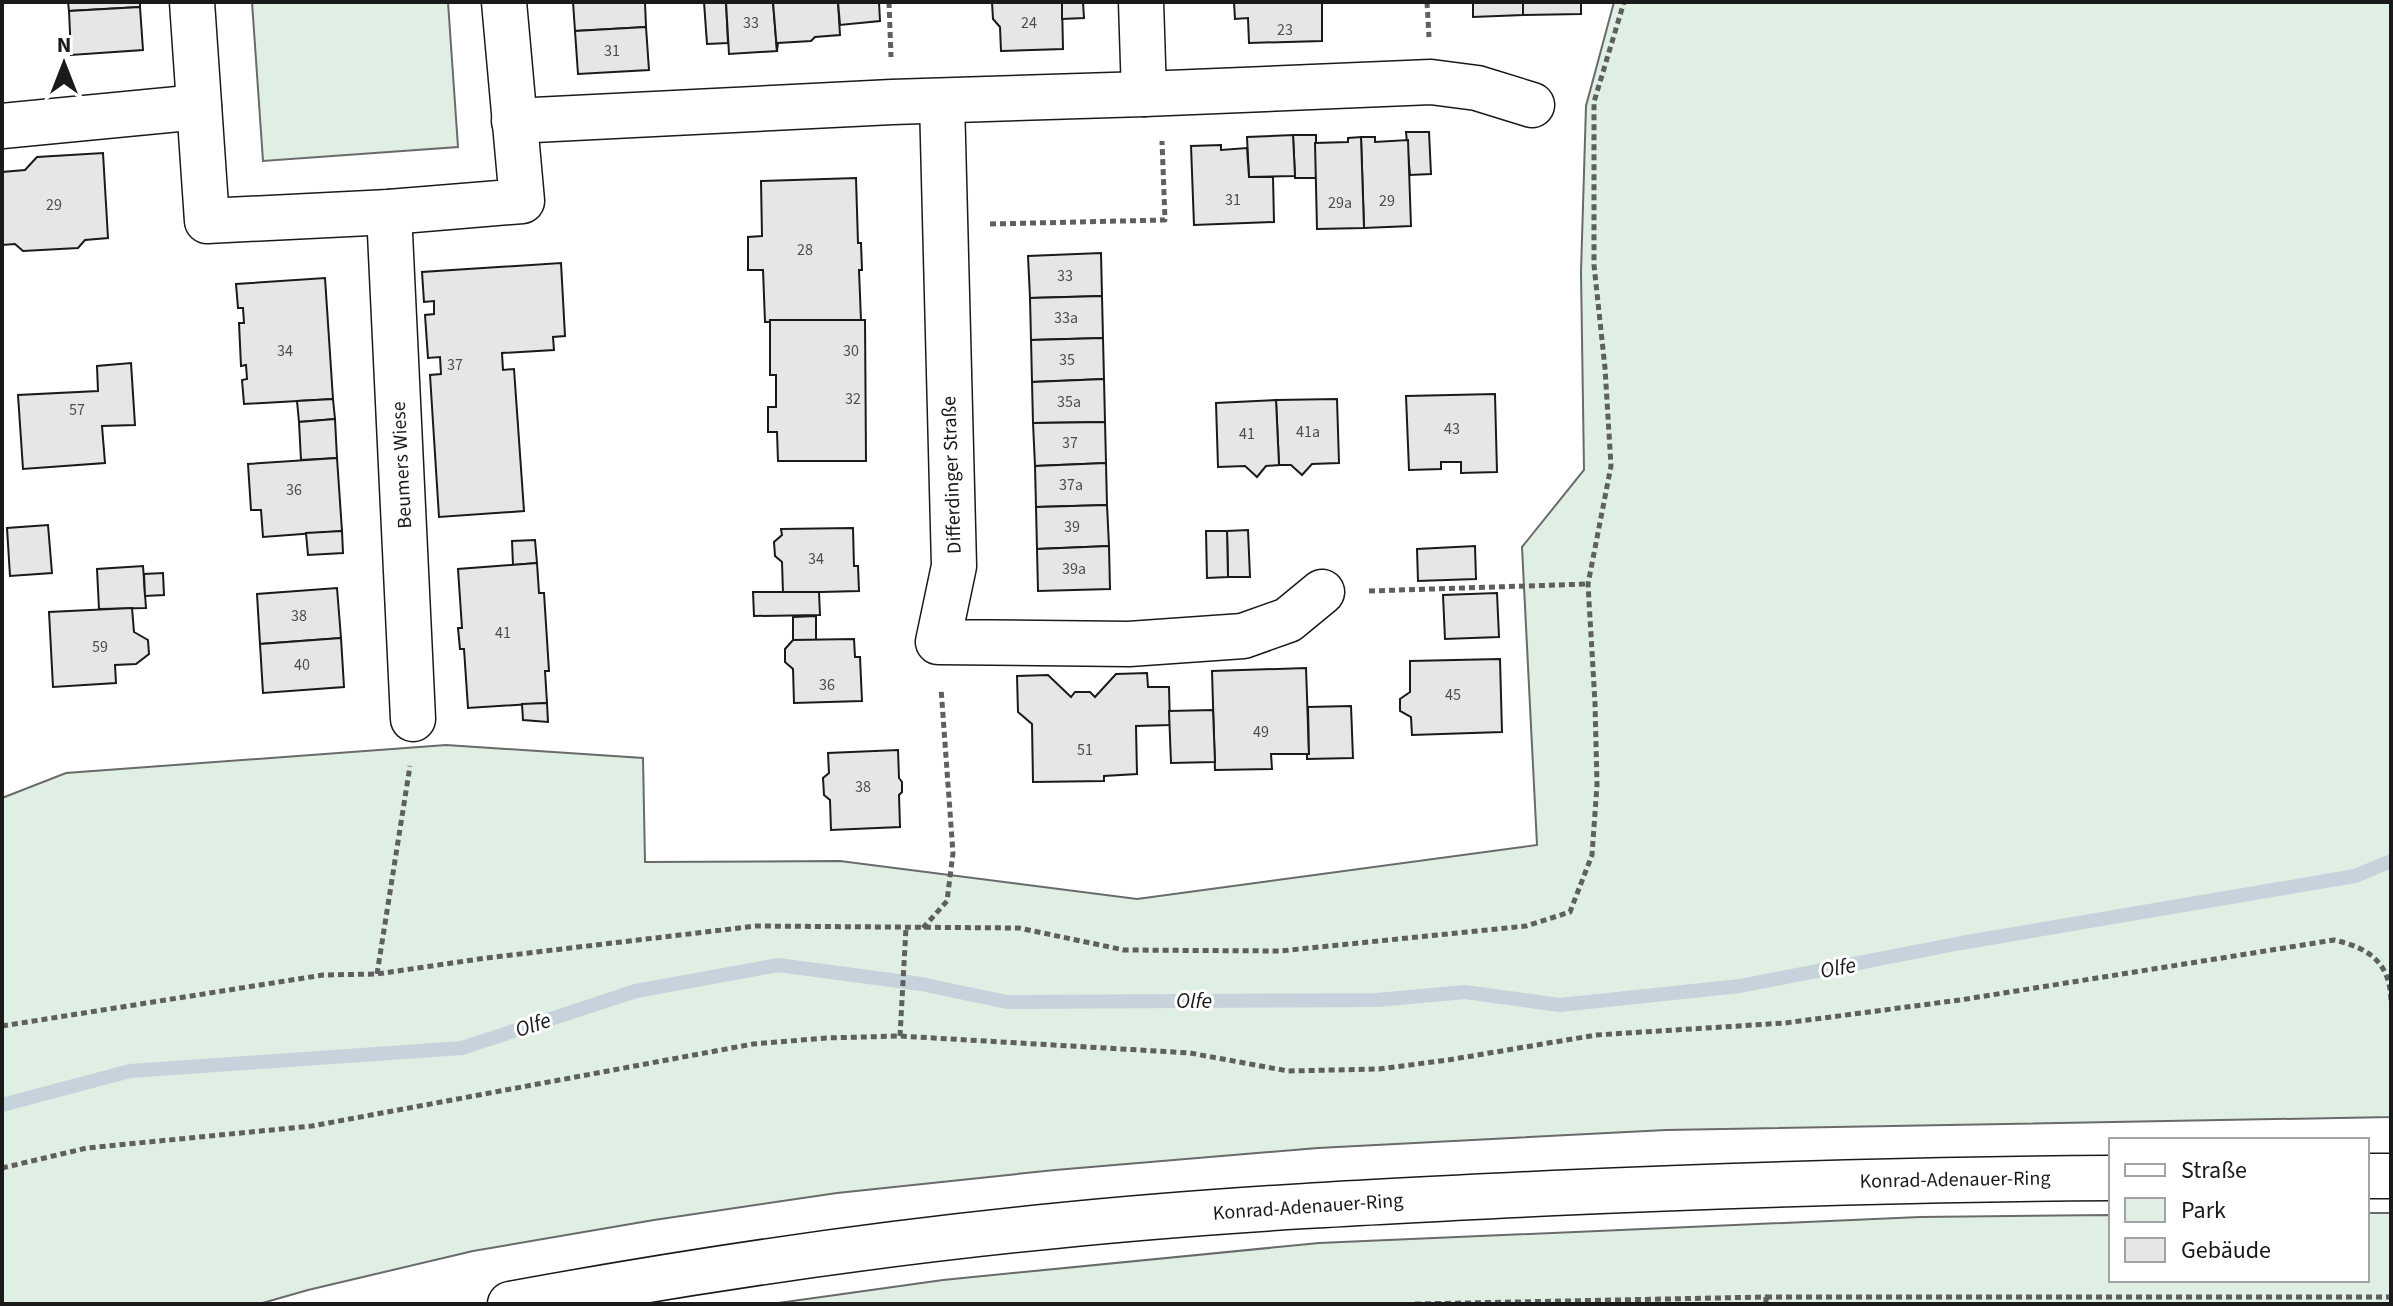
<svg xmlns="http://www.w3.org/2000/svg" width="2393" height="1306" font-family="'Source Sans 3',sans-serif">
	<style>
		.green { fill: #e0efe3; stroke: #6a6a6a; stroke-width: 2 }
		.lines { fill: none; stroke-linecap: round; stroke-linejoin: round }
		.stream { stroke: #c6d2dc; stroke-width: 14 }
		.building { fill: #e6e6e6; stroke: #1a1a1a; stroke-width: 2 }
		.minor-casing { stroke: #1a1a1a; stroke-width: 47 }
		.major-casing { stroke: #1a1a1a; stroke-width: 47 }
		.path { stroke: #5f5f5f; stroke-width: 5; stroke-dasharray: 6 4; stroke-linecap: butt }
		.minor { stroke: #fff; stroke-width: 44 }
		.major { stroke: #fff; stroke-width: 44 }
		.labels { text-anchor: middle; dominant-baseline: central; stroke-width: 6; stroke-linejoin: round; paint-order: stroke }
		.number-label { font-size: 16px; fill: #4d4d4d }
		.street-label { font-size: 20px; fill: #1a1a1a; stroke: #fff }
		.water-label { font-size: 22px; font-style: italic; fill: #1a1a1a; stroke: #fff }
	</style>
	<rect width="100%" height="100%" fill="#fff"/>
	<g class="green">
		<polygon points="252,2 448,2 458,147 263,161"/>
		<polygon points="1614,2 2391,2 2391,1117 1666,1130 1318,1148 1055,1170 837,1193 654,1220 473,1251 308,1290 259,1304 2,1304 2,798 66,773 446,745 643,758 645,862 840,861 1137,899 1537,845 1522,547 1584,470 1581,272 1586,106"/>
		<polygon points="2367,1213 2391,1213 2391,1304 771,1304 943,1280 1319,1243 1920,1217 2111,1215 2111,1280 2367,1280"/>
	</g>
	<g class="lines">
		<polyline class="stream" points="2,1105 130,1071 462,1048 636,991 778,965 921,984 1007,1002 1377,1000 1465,992 1560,1005 1740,986 1961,943 2355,876 2391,861"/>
	</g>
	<g class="building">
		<polygon points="68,2 140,2 140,7 69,11"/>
		<polygon points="573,2 645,2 646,27 575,31"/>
		<polygon points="704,2 726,2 728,43 707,44"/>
		<polygon points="726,2 773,2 777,51 729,54"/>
		<polygon points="773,2 838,2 840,35 815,37 811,41 778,43 777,51"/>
		<polygon points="838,2 879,2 880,21 840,25"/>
		<polygon points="992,2 1062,2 1063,49 1001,51 1000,27 993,19"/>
		<polygon points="1062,2 1083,2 1084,18 1062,19"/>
		<polygon points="1234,2 1322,2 1322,41 1249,43 1248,18 1235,19"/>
		<polygon points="1473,2 1523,2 1523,15 1473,17"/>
		<polygon points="1523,2 1581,2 1581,14 1523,15"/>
		<polygon points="140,7 143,50 71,55 69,11"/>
		<polygon points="646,27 649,70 578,74 575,31"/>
		<polygon points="1406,132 1429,132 1431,174 1410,175"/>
		<polygon points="1293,135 1316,135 1316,178 1295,178"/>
		<polygon points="1293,135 1295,176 1249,177 1247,137"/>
		<polygon points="1361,137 1375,137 1375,142 1408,140 1411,226 1364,228"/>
		<polygon points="1361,137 1364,228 1317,229 1315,143 1348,142 1348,138"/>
		<polygon points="1221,145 1221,150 1247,148 1249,177 1273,177 1274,222 1194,225 1191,146"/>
		<polygon points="103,153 108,238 85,240 78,248 23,251 15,244 2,245 2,172 25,170 37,157"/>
		<polygon points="856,178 858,243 861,243 862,270 859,270 861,320 765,322 763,270 748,270 748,237 762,236 761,181"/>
		<polygon points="1101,253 1102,296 1030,298 1028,256"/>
		<polygon points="561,263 565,336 553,337 554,350 502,353 503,370 514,369 524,511 439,517 430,375 441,374 440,357 428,358 425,315 434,314 434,301 424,302 422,272"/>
		<polygon points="325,278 333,399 244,404 242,380 247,379 246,365 241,366 239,323 244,323 243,308 238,308 236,284"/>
		<polygon points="1102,296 1103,338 1031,340 1030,298"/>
		<polygon points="770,320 865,320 866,461 778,461 777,432 768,432 768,407 776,407 776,375 770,375"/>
		<polygon points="1103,338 1104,379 1032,382 1031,340"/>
		<polygon points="131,363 135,425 102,426 105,463 23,469 18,395 98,391 97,366"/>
		<polygon points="1104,379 1105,422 1033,423 1032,382"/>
		<polygon points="1495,394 1497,472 1461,473 1461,462 1441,462 1441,469 1409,470 1406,396"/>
		<polygon points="333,399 335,419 299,422 297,401"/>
		<polygon points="1337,399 1339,463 1312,464 1302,475 1291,465 1279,465 1276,400"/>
		<polygon points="1276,400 1279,465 1266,466 1257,477 1245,466 1218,467 1216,403"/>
		<polygon points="335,419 337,458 301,460 299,422"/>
		<polygon points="1105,422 1106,463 1035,466 1033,423"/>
		<polygon points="337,458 342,531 263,537 261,510 251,510 248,464"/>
		<polygon points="1106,463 1107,505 1036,507 1035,466"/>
		<polygon points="1107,505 1109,546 1037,549 1036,507"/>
		<polygon points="48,525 52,573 10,576 7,528"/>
		<polygon points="853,528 854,566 858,566 859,591 783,593 782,562 775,556 774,542 782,535 781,529"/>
		<polygon points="1248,530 1250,577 1228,577 1227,531"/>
		<polygon points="342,531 343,553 308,555 306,533"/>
		<polygon points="1206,531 1227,531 1228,577 1207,578"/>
		<polygon points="535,540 537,563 513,565 512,541"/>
		<polygon points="1109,546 1110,589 1038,591 1037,549"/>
		<polygon points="1475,546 1476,579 1418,581 1417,549"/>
		<polygon points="537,563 539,593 544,593 549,671 545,671 547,703 468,708 464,649 460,649 458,628 462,628 458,569"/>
		<polygon points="143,566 146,608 99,609 97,569"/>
		<polygon points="163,573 164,595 145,596 144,574"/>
		<polygon points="337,588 341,638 260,644 257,594"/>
		<polygon points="753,592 819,592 820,615 754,616"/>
		<polygon points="1497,593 1499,637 1445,639 1443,595"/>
		<polygon points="132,608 134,632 148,640 149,654 136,664 115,665 116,683 53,687 49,612"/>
		<polygon points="816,616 816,640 793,640 793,617"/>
		<polygon points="341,638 344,687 263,693 260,644"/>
		<polygon points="854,639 855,657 860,657 862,701 794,703 793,669 785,662 785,649 793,640"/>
		<polygon points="1500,659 1502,732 1412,735 1411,717 1400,711 1400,699 1410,692 1410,661"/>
		<polygon points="1306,668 1309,754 1271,754 1272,769 1215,770 1212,671"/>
		<polygon points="1147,673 1148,687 1169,687 1170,725 1136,726 1137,774 1104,776 1104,781 1033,782 1032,724 1018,712 1017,676 1048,675 1071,697 1075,692 1090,692 1095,697 1116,674"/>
		<polygon points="547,703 548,722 523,720 522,704"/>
		<polygon points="1351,706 1353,758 1307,759 1307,754 1309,754 1308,707"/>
		<polygon points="1213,710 1215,762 1171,763 1169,711"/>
		<polygon points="898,750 899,778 902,782 902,792 899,795 900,827 831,830 830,800 824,795 823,778 829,773 828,753"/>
	</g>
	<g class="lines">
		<g class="minor-casing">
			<g id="minor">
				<polyline points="192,2 207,221 389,212 522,201 504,2"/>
				<polyline points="1144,94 1431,82 1477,88 1532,105"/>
				<polyline points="942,101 954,566 938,642 1129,644 1243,636 1288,620 1322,592"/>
				<polyline points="514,121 892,102 1144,94 1141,2"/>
				<polyline points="2,126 199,107"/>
				<polyline points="389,212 413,719"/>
			</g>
		</g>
		<g class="major-casing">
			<g id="major">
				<polyline points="2367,1176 2391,1176"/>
				<path d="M510 1304C690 1271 871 1244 1054 1226 1220 1209 1387 1201 1554 1193 1739 1185 1925 1179 2111 1178"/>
			</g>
		</g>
		<g class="path">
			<polyline points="889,2 891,57"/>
			<polyline points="1427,2 1429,37"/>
			<polyline points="990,224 1165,220 1162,141"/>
			<polyline points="1369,591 1588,584"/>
			<polyline points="923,928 947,901 953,853 941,688"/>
			<polyline points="377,974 410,766"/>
			<polyline points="2,1026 323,975 377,974 486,958 756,926 1019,928 1124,950 1280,951 1526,926 1570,912 1592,855 1597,785 1595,703 1588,584 1611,466 1605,368 1594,265 1594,102 1624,2"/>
			<polyline points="900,1036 906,928"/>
			<path d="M2 1168 87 1148 312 1126 753 1044 826 1038 900 1036 1190 1053 1288 1071 1379 1069 1448 1060 1596 1035 1785 1023 1960 1000 2334 940C2370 948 2390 963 2391 1001"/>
			<polyline points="1766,1297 2391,1297"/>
			<polyline points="1415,1304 1766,1297 1766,1304"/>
		</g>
		<use href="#minor" class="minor"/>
		<use href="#major" class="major"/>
	</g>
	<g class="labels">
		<g class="number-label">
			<text x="751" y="23">33</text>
			<text x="1029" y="23">24</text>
			<text x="1285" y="30">23</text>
			<text x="612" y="51">31</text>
			<text x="1233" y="200">31</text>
			<text x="1387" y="201">29</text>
			<text x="1340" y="203">29a</text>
			<text x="54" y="205">29</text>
			<text x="805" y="250">28</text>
			<text x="1065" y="276">33</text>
			<text x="1066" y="318">33a</text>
			<text x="285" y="351">34</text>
			<text x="851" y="351">30</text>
			<text x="1067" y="360">35</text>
			<text x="455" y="365">37</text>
			<text x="853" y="399">32</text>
			<text x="1069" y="402">35a</text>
			<text x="77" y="410">57</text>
			<text x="1452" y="429">43</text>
			<text x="1308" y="432">41a</text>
			<text x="1247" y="434">41</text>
			<text x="1070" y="443">37</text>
			<text x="1071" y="485">37a</text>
			<text x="294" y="490">36</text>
			<text x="1072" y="527">39</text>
			<text x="816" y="559">34</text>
			<text x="1074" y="569">39a</text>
			<text x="299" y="616">38</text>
			<text x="503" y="633">41</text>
			<text x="100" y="647">59</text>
			<text x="302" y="665">40</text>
			<text x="827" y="685">36</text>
			<text x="1453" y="695">45</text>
			<text x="1261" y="732">49</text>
			<text x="1085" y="750">51</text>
			<text x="863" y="787">38</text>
		</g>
		<g class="street-label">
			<text transform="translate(402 465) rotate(-93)">Beumers Wiese</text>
			<text transform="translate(952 475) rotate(-92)">Differdinger Straße</text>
			<text transform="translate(1955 1180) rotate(-1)">Konrad-Adenauer-Ring</text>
			<text transform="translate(1308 1207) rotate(-4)">Konrad-Adenauer-Ring</text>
		</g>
		<g class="water-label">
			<text transform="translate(1838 968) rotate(-10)">Olfe</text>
			<text x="1194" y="1001">Olfe</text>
			<text transform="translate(533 1025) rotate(-18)">Olfe</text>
		</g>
	</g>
	<rect width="2393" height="1306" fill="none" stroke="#1a1a1a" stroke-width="8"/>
	<rect x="2109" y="1138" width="260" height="144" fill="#ffffff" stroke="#a3a3a3" stroke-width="2"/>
	<rect x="2125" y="1164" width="40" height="12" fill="#ffffff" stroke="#a3a3a3" stroke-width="2"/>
	<text x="2181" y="1178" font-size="24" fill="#1a1a1a">Straße</text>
	<rect x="2125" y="1198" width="40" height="24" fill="#e0efe3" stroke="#a3a3a3" stroke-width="2"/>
	<text x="2181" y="1218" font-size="24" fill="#1a1a1a">Park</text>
	<rect x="2125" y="1238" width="40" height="24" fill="#e6e6e6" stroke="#a3a3a3" stroke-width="2"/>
	<text x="2181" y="1258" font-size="24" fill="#1a1a1a">Gebäude</text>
	<g transform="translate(64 64)" stroke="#ffffff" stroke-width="6" paint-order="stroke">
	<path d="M0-6L14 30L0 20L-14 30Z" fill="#1a1a1a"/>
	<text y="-12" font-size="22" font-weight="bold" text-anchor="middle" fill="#1a1a1a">N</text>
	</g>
</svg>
